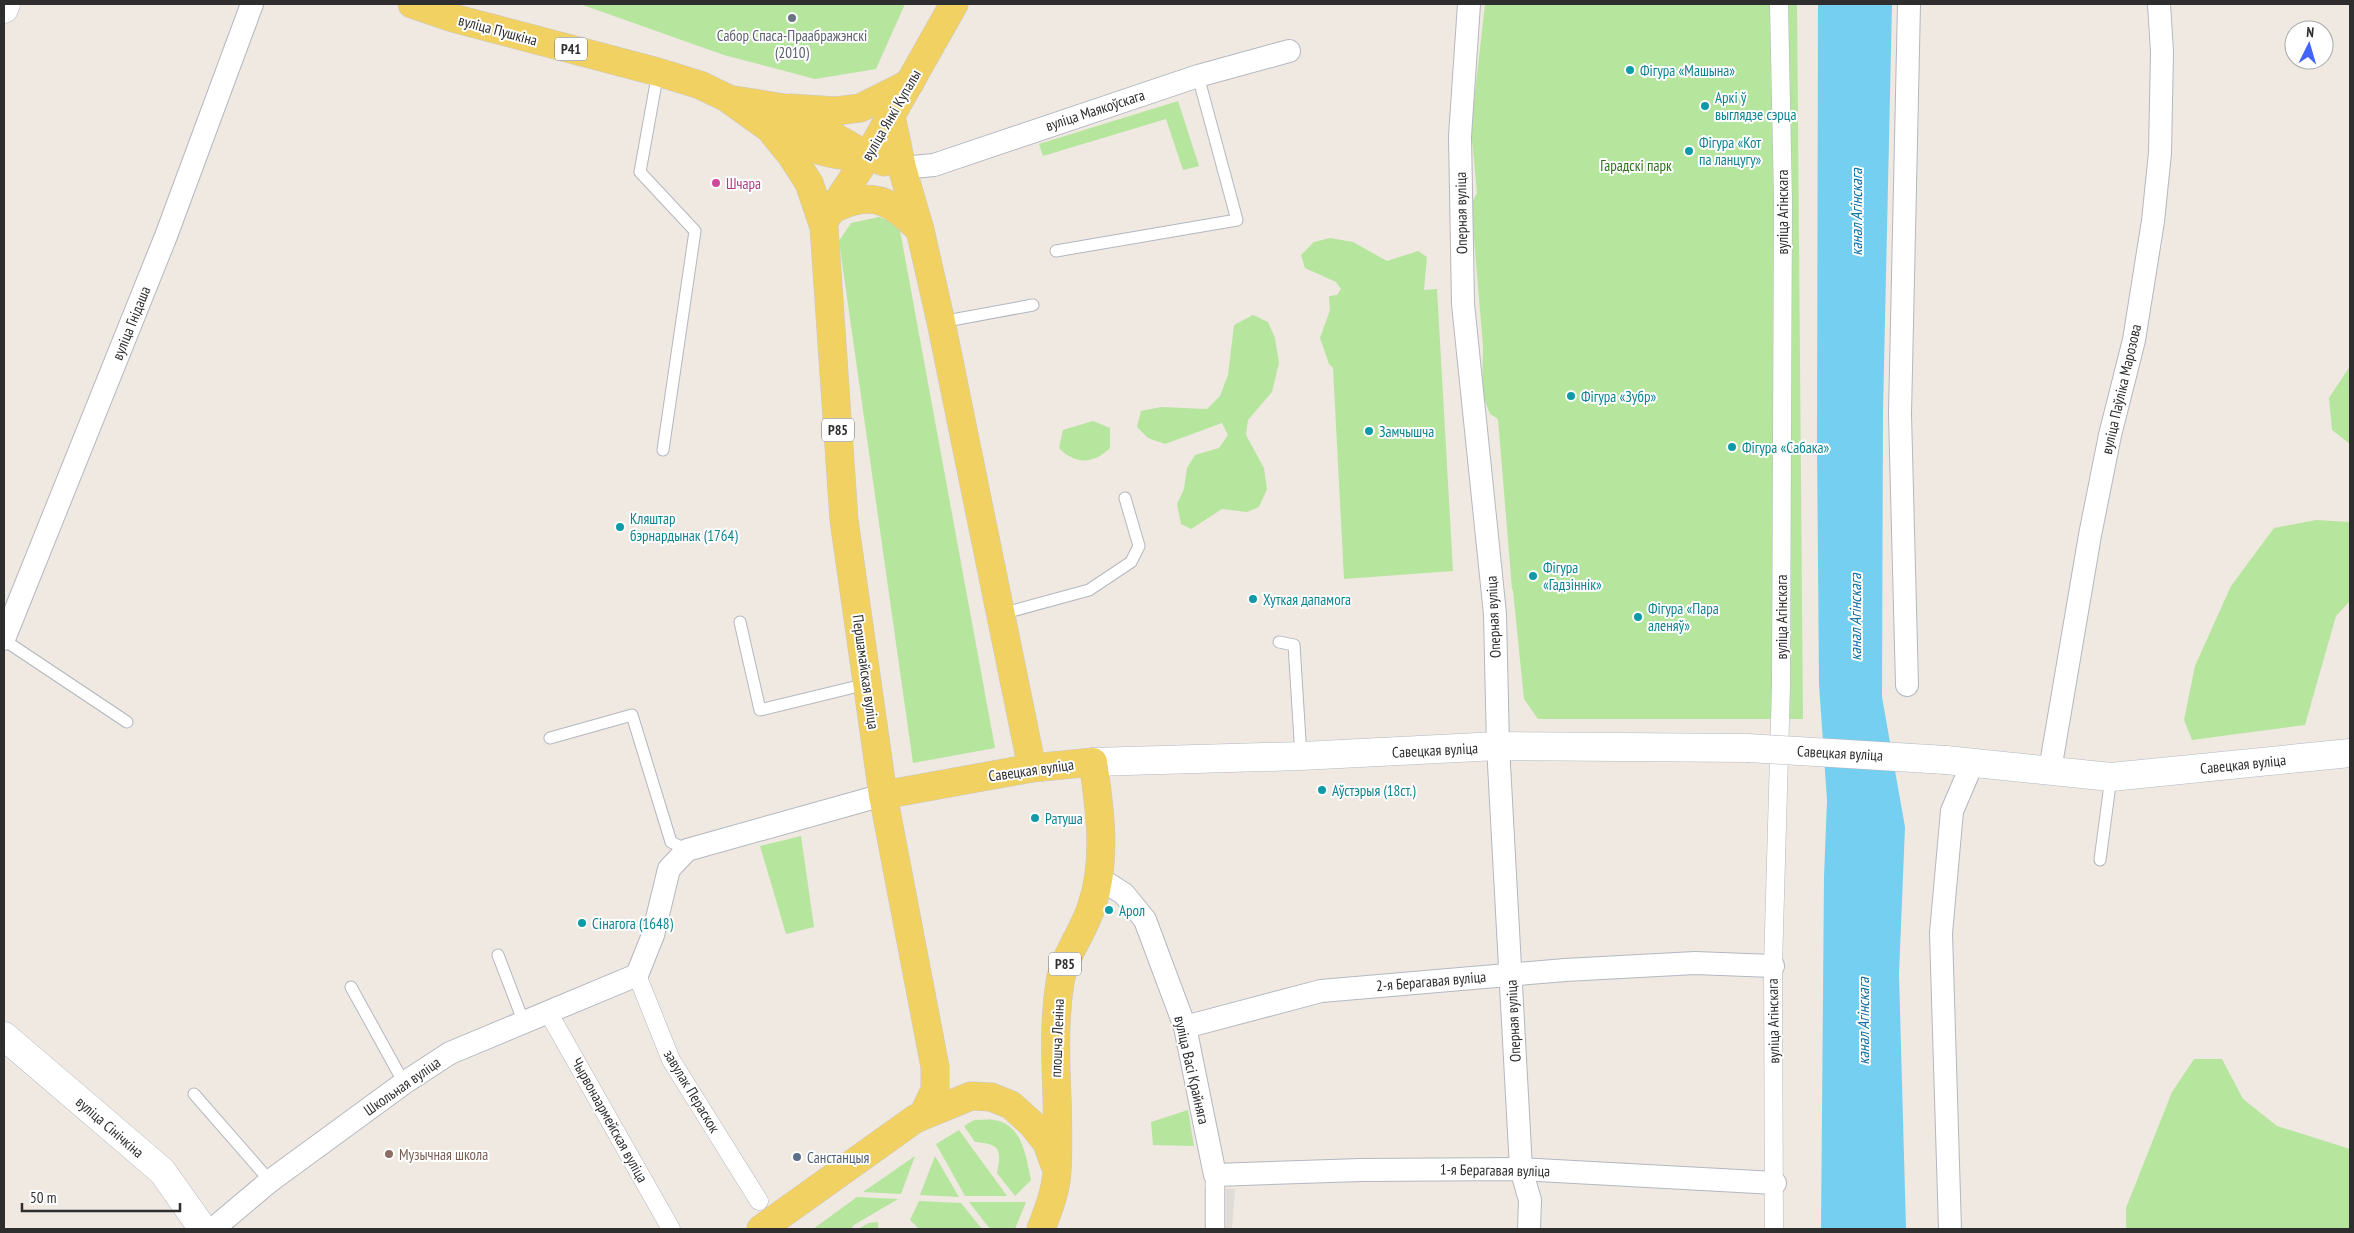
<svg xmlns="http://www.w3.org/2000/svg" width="2354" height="1233" font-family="'PT Sans Narrow',sans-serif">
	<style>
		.green { fill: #b6e59e }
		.plaza { fill: #dfdcd8 }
		.water { fill: #75cff0 }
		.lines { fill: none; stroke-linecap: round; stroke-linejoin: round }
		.service-casing { stroke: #b4b7c1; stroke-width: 13 }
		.pedestrian-casing { stroke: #b4b7c1; stroke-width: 19 }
		.minor-casing { stroke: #b4b7c1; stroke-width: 24 }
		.tertiary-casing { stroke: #b4b7c1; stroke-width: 29 }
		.secondary-casing { stroke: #b4b7c1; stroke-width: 29 }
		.primary-casing { stroke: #c9c9c9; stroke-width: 29 }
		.service { stroke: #fff; stroke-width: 11 }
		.pedestrian { stroke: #fff; stroke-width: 18 }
		.minor { stroke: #fff; stroke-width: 22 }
		.tertiary { stroke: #fff; stroke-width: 28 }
		.secondary { stroke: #fff; stroke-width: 28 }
		.primary { stroke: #f2d163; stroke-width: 28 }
		.secondary-bridge-casing { stroke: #b4b7c1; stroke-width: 29; stroke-linecap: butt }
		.secondary-bridge { stroke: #fff; stroke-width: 28 }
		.worship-dot { fill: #6b7280; stroke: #fff; stroke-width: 2 }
		.culture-dot { fill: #0f9aa8; stroke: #fff; stroke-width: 2 }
		.hotel-dot { fill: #d1479c; stroke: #fff; stroke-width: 2 }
		.education-dot { fill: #8d6e63; stroke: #fff; stroke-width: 2 }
		.service-dot { fill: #5c6f8a; stroke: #fff; stroke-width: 2 }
		.labels { text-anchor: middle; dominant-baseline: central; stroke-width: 4; stroke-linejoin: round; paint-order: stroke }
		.shield { fill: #fff; stroke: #6d6d6d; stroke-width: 1 }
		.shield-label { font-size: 14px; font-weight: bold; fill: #2e2e2e }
		.street-label { font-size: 15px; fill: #2e2e2e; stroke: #fff }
		.worship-label { font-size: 15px; fill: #5b616d; stroke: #fff }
		.culture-label { font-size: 15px; fill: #0d838f; stroke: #fff; text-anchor: start }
		.park-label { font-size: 15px; fill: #2c6e1b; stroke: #fff }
		.hotel-label { font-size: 15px; fill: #b23c85; stroke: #fff; text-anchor: start }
		.education-label { font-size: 15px; fill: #785e54; stroke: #fff; text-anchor: start }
		.service-label { font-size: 15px; fill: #4e5e75; stroke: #fff; text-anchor: start }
		.water-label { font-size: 16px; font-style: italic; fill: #0d6fa3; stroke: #fff }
	</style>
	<rect width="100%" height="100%" fill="#efe9e1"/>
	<g class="green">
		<polygon points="580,4 905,4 876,69 815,79 724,55"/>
		<polygon points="1485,4 1797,4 1803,719 1538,719 1524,699 1513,591 1512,589 1498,419 1490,414 1482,394 1483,346 1471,204 1477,193 1471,128"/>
		<polygon points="1178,101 1199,166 1183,170 1166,119 1043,156 1039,144"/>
		<polygon points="879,217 899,225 995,748 913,763 839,241 851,223"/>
		<polygon points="1330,238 1353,242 1387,261 1418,251 1427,257 1424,290 1437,289 1453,571 1344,579 1333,368 1329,364 1320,338 1330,310 1329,296 1337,295 1341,289 1336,282 1305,268 1301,255 1314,242"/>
		<polygon points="1253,315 1268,322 1275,338 1279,363 1272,392 1248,420 1246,435 1264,468 1267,489 1259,507 1247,512 1222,509 1191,529 1181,524 1177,504 1184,489 1187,468 1195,455 1219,448 1228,435 1222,423 1165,444 1148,438 1137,427 1141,411 1161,407 1207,409 1220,396 1228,375 1234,325"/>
		<polygon points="2350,366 2350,444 2332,430 2329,398"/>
		<path d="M1093 421 1110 428V448C1094 464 1075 465 1059 448L1063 430Z"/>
		<polygon points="2316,520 2350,522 2350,601 2336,616 2305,725 2192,740 2184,720 2195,666 2231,586 2274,528"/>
		<polygon points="801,836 814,927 786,934 760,846"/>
		<polygon points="2194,1059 2222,1059 2243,1099 2277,1126 2350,1149 2350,1229 2126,1229 2126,1208 2172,1092"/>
		<polygon points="1188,1110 1194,1146 1153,1145 1151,1122"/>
		<path d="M974 1120C981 1120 988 1119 994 1120 1023 1124 1026 1158 1031 1180L1015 1196 997 1173C1002 1149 1000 1144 975 1142L964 1126Z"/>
		<polygon points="959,1130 1007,1196 965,1196 936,1144"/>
		<polygon points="915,1156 901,1194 863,1192"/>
		<polygon points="935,1156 959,1197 920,1195"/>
		<polygon points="857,1197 898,1199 854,1225 851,1229 813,1229"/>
		<polygon points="919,1201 961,1203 982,1229 919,1229 910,1220"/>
		<polygon points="969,1202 1026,1202 1015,1229 990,1229"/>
		<polygon points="878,1222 878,1229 858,1229 869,1223"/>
	</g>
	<polygon class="plaza" points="1204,1187 1235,1189 1232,1229 1204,1229"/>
	<polygon class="water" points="1818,4 1892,4 1883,411 1882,697 1905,827 1899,974 1906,1229 1821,1229 1824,877 1827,800 1819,684 1817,443"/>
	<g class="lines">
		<g class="service-casing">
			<g id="service">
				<polyline points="658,72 640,172 695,231 663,450"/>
				<polyline points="1056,251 1237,220 1198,76"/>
				<polyline points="941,322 1033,305"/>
				<polyline points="1001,614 1089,590 1131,562 1139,546 1125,498"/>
				<polyline points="740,622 760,710 867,684"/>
				<polyline points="4,640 127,722"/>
				<polyline points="1279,642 1294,645 1301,756"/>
				<polyline points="550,738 632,715 671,842 687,850"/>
				<polyline points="2100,860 2111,777"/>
				<polyline points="498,955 524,1023"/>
				<polyline points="351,987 404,1083"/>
				<polyline points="194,1094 270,1181"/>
			</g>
		</g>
		<g class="pedestrian-casing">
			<g id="pedestrian">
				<polyline points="637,975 671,1060 759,1201"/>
				<polyline points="548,1012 671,1229"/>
				<polyline points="1215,1175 1215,1229"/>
				<polyline points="1774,1229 1773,966 1781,686 1783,200 1779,4"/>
			</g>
		</g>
		<g class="minor-casing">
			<g id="minor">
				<polyline points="1469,4 1460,136 1463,304 1495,614 1498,746 1521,1169 1530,1200 1529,1229"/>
				<polyline points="902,168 934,165 1198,76 1289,51"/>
				<polyline points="4,639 166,236 252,4"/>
				<polyline points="1907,685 1900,414 1909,4"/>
				<polyline points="2050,770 2090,535 2110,435 2134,340 2153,221 2160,153 2162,52 2159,4"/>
				<polyline points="1099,878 1124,894 1145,920 1185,1027 1215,1175 1361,1170 1521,1169 1775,1183"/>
				<polyline points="1185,1027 1321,991 1565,970 1695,963 1773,966"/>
				<polyline points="213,1229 270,1181 404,1083 450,1053 637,975 653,935 669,869 687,850 883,795"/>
				<polyline points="1950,1229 1941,933 1952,811 1973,762"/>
			</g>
		</g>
		<g class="tertiary-casing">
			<g id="tertiary">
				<polyline points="4,9 6,4"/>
				<polyline points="4,1036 162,1171 203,1229"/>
			</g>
		</g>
		<g class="secondary-casing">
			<g id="secondary">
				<polyline points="1946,760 2111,777 2350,753"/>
				<polyline points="1093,762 1301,756 1498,746 1748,748"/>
			</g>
		</g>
		<g class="primary-casing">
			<g id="primary">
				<polyline points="412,4 453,18 658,72 700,85 727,98 770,129 791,155 809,183 824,227 844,520 883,795 935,1067 935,1090 923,1115"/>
				<polyline points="734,100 784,108 868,156 884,162"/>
				<polyline points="790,108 836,111 860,108 910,83"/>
				<polyline points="891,116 902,168 920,230 941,322 1032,768"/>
				<path d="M776 131C803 145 827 157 858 156"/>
				<path d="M833 209C874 189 890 201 920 230"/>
				<polyline points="823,223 868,156 954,4"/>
				<path d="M883 795 1032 768 1093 762C1100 809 1107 860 1092 905 1084 932 1065 953 1060 982 1050 1045 1061 1108 1057 1171 1056 1191 1048 1211 1041 1229"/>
				<polyline points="761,1229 915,1119 971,1096 991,1097 1011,1105 1032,1124 1047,1143 1054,1163"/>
			</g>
		</g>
		<use href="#service" class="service"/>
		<use href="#pedestrian" class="pedestrian"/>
		<use href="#minor" class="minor"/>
		<use href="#tertiary" class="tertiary"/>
		<use href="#secondary" class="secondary"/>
		<use href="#primary" class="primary"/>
		<g class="secondary-bridge-casing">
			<polyline id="secondary-bridge" points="1748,748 1946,760"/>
		</g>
		<use href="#secondary-bridge" class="secondary-bridge"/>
	</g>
	<circle class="worship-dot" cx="792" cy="18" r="5"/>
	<g class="culture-dot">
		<circle cx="1630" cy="70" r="5"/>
		<circle cx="1705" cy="106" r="5"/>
		<circle cx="1689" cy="151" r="5"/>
		<circle cx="1571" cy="396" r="5"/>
		<circle cx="1369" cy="431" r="5"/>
		<circle cx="1732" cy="447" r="5"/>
		<circle cx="620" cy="527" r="5"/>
		<circle cx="1533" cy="576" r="5"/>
		<circle cx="1253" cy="599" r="5"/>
		<circle cx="1638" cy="617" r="5"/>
		<circle cx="1322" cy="790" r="5"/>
		<circle cx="1035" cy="818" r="5"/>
		<circle cx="1109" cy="910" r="5"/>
		<circle cx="582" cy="923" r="5"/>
	</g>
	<circle class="hotel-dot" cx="716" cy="183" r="5"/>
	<circle class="education-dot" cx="389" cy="1154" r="5"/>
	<circle class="service-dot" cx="797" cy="1157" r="5"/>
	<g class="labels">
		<g class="shield">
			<rect x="555" y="37.5" width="32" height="23" rx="4"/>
			<rect x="822" y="418.5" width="32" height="23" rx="4"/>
			<rect x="1049" y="952.5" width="32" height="23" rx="4"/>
		</g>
		<g class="shield-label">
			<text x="571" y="49">Р41</text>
			<text x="838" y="430">Р85</text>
			<text x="1065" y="964">Р85</text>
		</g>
		<g class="street-label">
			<text transform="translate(498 30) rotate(15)">вуліца Пушкіна</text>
			<text transform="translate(1095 110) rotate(-18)">вуліца Маякоўскага</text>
			<text transform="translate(891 115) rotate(-60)">вуліца Янкі Купалы</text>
			<text transform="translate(1782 212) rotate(-90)">вуліца Агінскага</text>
			<text transform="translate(1461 213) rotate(-91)">Оперная вуліца</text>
			<text transform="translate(131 323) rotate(-68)">вуліца Гнідаша</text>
			<text transform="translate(2121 389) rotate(-77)">вуліца Паўліка Марозова</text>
			<text transform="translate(1493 617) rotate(-93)">Оперная вуліца</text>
			<text transform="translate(1781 617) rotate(-90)">вуліца Агінскага</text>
			<text transform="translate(866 672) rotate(82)">Першамайская вуліца</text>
			<text transform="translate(1435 750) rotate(-3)">Савецкая вуліца</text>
			<text transform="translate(1840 753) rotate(3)">Савецкая вуліца</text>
			<text transform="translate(2243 764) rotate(-6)">Савецкая вуліца</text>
			<text transform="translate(1031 770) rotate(-8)">Савецкая вуліца</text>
			<text transform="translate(1431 981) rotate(-5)">2-я Берагавая вуліца</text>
			<text transform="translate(1513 1021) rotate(-93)">Оперная вуліца</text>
			<text transform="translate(1773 1021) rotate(-91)">вуліца Агінскага</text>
			<text transform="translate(1057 1038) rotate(-88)">плошча Леніна</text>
			<text transform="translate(1192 1070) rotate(77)">вуліца Васі Крайняга</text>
			<text transform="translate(402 1086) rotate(-35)">Школьная вуліца</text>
			<text transform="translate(692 1091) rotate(59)">завулак Пераскок</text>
			<text transform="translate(610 1120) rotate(61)">Чырвонаармейская вуліца</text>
			<text transform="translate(110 1127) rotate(41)">вуліца Сінічкіна</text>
			<text transform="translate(1495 1170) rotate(1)">1-я Берагавая вуліца</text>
		</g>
		<g class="worship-label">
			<text x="792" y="35">Сабор Спаса-Праабражэнскі<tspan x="792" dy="17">(2010)</tspan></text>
		</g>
		<g class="culture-label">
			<text x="1640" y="70">Фігура «Машына»</text>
			<text x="1715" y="97">Аркі ў<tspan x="1715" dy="17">выглядзе сэрца</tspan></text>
			<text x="1699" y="142">Фігура «Кот<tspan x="1699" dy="17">па ланцугу»</tspan></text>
			<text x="1581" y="396">Фігура «Зубр»</text>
			<text x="1379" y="431">Замчышча</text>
			<text x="1742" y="447">Фігура «Сабака»</text>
			<text x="630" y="518">Кляштар<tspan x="630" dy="17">бэрнардынак (1764)</tspan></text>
			<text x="1543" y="567">Фігура<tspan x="1543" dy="17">«Гадзіннік»</tspan></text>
			<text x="1263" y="599">Хуткая дапамога</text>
			<text x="1648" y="608">Фігура «Пара<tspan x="1648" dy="17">аленяў»</tspan></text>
			<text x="1332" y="790">Аўстэрыя (18ст.)</text>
			<text x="1045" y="818">Ратуша</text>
			<text x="1119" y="910">Арол</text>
			<text x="592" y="923">Сінагога (1648)</text>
		</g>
		<g class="park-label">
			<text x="1636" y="165">Гарадскі парк</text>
		</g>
		<g class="hotel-label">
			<text x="726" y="183">Шчара</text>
		</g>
		<g class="education-label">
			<text x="399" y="1154">Музычная школа</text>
		</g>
		<g class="service-label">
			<text x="807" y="1157">Санстанцыя</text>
		</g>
		<g class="water-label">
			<text transform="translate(1856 212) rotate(-90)">канал Агінскага</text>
			<text transform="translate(1855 617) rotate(-90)">канал Агінскага</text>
			<text transform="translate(1863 1021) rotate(-90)">канал Агінскага</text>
		</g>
	</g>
	<rect width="2354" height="1233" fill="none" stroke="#2e2e2e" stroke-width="10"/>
	<g transform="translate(2309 45) rotate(5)"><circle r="24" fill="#ffffff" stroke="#ababab"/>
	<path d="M0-4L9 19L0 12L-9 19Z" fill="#4264fb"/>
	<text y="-8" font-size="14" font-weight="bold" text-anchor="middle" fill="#2e2e2e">N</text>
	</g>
	<path d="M22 1203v8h158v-8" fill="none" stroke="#2e2e2e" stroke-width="2.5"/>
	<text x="30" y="1203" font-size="15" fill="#2e2e2e" stroke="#ffffff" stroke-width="4" paint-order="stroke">50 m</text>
</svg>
